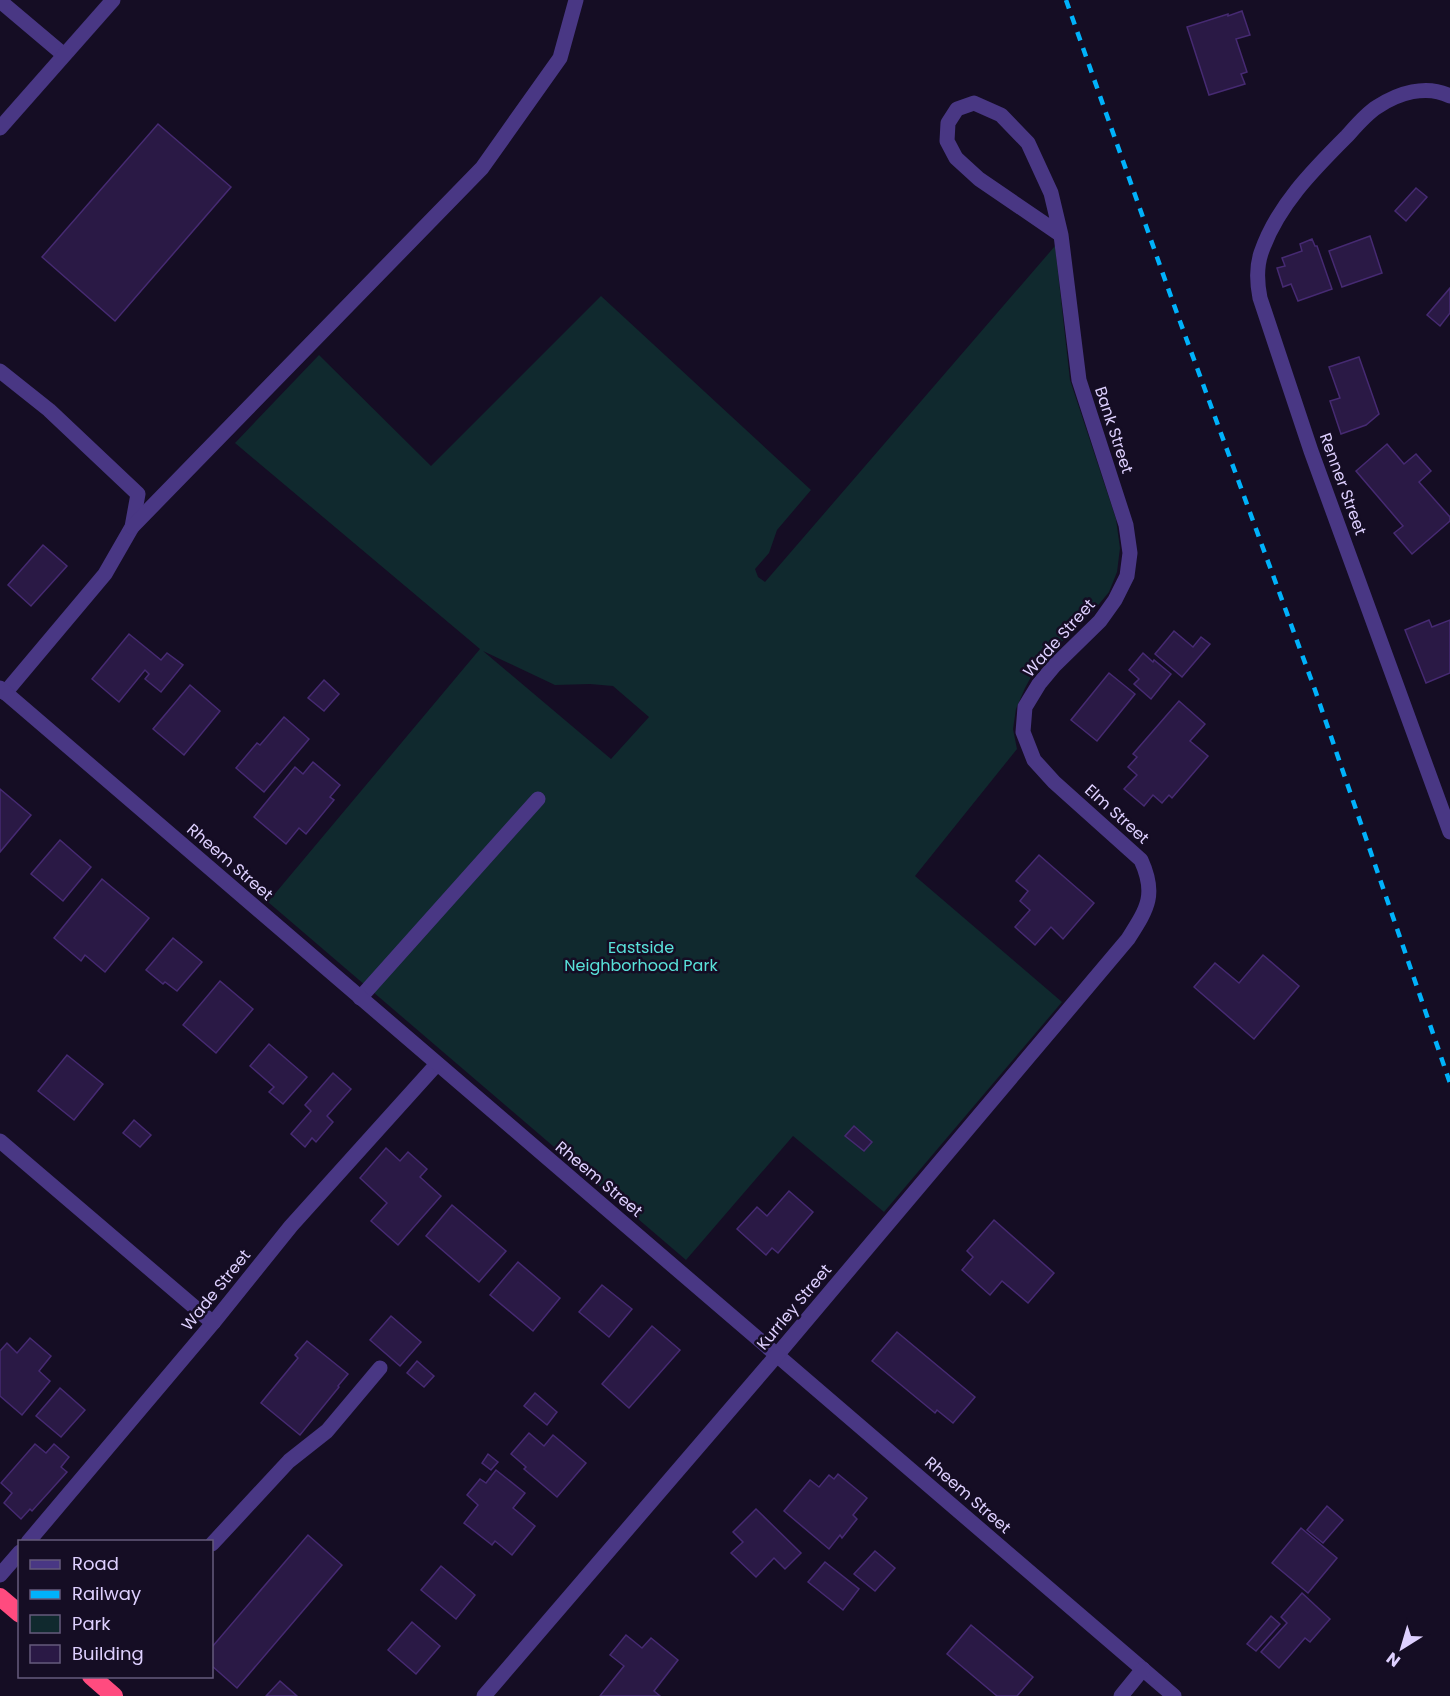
<svg xmlns="http://www.w3.org/2000/svg" width="1450" height="1696" font-family="Poppins,sans-serif">
	<style>
		.green { fill: #10292e; fill-rule: evenodd }
		.building { fill: #2a1945; stroke: #462a72; stroke-width: 1.5 }
		.lines { fill: none; stroke-linecap: round; stroke-linejoin: round }
		.lane { stroke: #493784; stroke-width: 15 }
		.street { stroke: #493784; stroke-width: 15 }
		.highway { stroke: #ff4b7f; stroke-width: 18 }
		.rail { stroke: #00b2fb; stroke-width: 4.5; stroke-dasharray: 9 8; stroke-linecap: butt }
		.labels { text-anchor: middle; dominant-baseline: central; stroke-width: 5; stroke-linejoin: round; paint-order: stroke }
		.street-label { font-size: 16px; fill: #ded0ff; stroke: #150d24 }
		.park-label { font-size: 16px; fill: #59e2da; stroke: #150d24 }
	</style>
	<rect width="100%" height="100%" fill="#150d24"/>
	<path class="green" d="M1055 246 1070 380 1116 519 1120 548 1117 572 1109 592 1095 609 1037 666 1025 688 1016 709 1013 729 1017 749 915 876 1062 1002 884 1212 793 1136 686 1260 268 902 480 649 235 443 319 355 431 466 601 296 811 490 777 530 769 553 755 569 758 577 765 582ZM483 651 555 685 590 684 613 686 649 717 611 759Z"/>
	<g class="building">
		<polygon points="1242,11 1250,35 1236,39 1247,72 1241,74 1245,84 1209,95 1187,27 1228,14 1228,16"/>
		<polygon points="158,124 231,187 115,321 42,257"/>
		<polygon points="1416,188 1427,197 1406,221 1395,211"/>
		<polygon points="1370,236 1382,273 1342,287 1329,251"/>
		<polygon points="1312,239 1315,246 1317,246 1332,289 1298,301 1291,284 1283,287 1277,268 1285,266 1282,258 1302,251 1300,244"/>
		<polygon points="1450,288 1450,313 1440,326 1427,315"/>
		<polygon points="1359,357 1379,414 1366,425 1341,434 1330,401 1340,398 1329,367"/>
		<polygon points="1387,444 1404,464 1416,454 1431,471 1419,482 1450,517 1450,521 1412,554 1394,533 1403,526 1356,471"/>
		<polygon points="43,545 67,566 31,606 8,585"/>
		<polygon points="1429,620 1432,627 1450,620 1450,673 1426,683 1405,630"/>
		<polygon points="1174,631 1193,647 1201,637 1210,644 1182,677 1155,654"/>
		<polygon points="129,634 161,660 167,653 183,665 161,692 145,679 149,674 145,670 119,702 92,679"/>
		<polygon points="1143,653 1153,662 1154,660 1171,674 1151,699 1134,684 1139,679 1129,670"/>
		<polygon points="1109,673 1135,694 1097,741 1071,720"/>
		<polygon points="324,680 339,694 324,711 308,698"/>
		<polygon points="190,685 220,711 184,755 153,729"/>
		<polygon points="1179,701 1205,724 1190,741 1208,756 1172,798 1169,795 1162,803 1153,795 1144,806 1124,789 1137,775 1128,767 1137,757 1133,754"/>
		<polygon points="284,717 309,739 264,792 236,768 257,743 260,745"/>
		<polygon points="313,762 340,785 330,797 334,800 306,834 299,828 286,844 254,817 295,767 303,774"/>
		<polygon points="0,789 31,815 0,852"/>
		<polygon points="60,840 91,867 63,901 31,874"/>
		<polygon points="1039,855 1094,903 1063,939 1051,927 1035,945 1015,927 1030,910 1020,901 1028,891 1016,881"/>
		<polygon points="102,879 149,918 105,972 85,955 81,961 54,938"/>
		<polygon points="173,938 202,962 177,991 165,982 163,984 146,970"/>
		<polygon points="1263,955 1299,986 1254,1039 1194,987 1215,963 1239,983"/>
		<polygon points="220,981 253,1009 216,1053 183,1025"/>
		<polygon points="269,1044 307,1077 283,1104 269,1092 274,1087 250,1066"/>
		<polygon points="67,1055 103,1084 74,1120 38,1091"/>
		<polygon points="333,1073 351,1089 327,1116 333,1122 316,1142 312,1138 305,1147 291,1134 311,1111 305,1105"/>
		<polygon points="134,1120 151,1135 140,1147 123,1133"/>
		<polygon points="854,1126 872,1142 864,1151 845,1136"/>
		<polygon points="386,1148 400,1161 408,1152 427,1169 420,1177 441,1196 398,1245 371,1221 387,1203 360,1178"/>
		<polygon points="789,1191 813,1212 778,1253 772,1248 766,1255 737,1229 757,1207 767,1216"/>
		<polygon points="452,1205 506,1251 479,1282 426,1236"/>
		<polygon points="994,1220 1054,1273 1028,1303 1002,1281 990,1295 962,1270 973,1257 967,1251"/>
		<polygon points="518,1262 560,1298 533,1331 490,1295"/>
		<polygon points="602,1285 632,1309 609,1337 579,1312"/>
		<polygon points="391,1316 421,1342 400,1366 370,1340"/>
		<polygon points="652,1326 680,1350 629,1408 602,1384"/>
		<polygon points="897,1332 975,1397 953,1423 937,1410 935,1413 872,1361"/>
		<polygon points="30,1338 51,1356 39,1371 50,1381 22,1415 0,1396 0,1351 7,1343 17,1353"/>
		<polygon points="307,1341 348,1374 338,1386 339,1387 300,1435 261,1403 298,1358 295,1355"/>
		<polygon points="417,1361 434,1376 424,1387 407,1373"/>
		<polygon points="60,1388 85,1410 61,1437 36,1416"/>
		<polygon points="535,1393 557,1412 547,1425 524,1406"/>
		<polygon points="529,1433 544,1446 553,1435 586,1463 557,1497 524,1469 526,1467 511,1454"/>
		<polygon points="35,1444 46,1453 54,1444 69,1457 61,1467 67,1472 32,1511 30,1509 21,1519 4,1503 12,1493 1,1483"/>
		<polygon points="488,1454 498,1462 491,1470 482,1463"/>
		<polygon points="496,1470 525,1493 513,1508 535,1526 512,1555 495,1541 492,1545 464,1523 478,1505 467,1495 480,1479 486,1483"/>
		<polygon points="838,1474 867,1498 853,1515 857,1519 842,1538 840,1535 829,1549 784,1511 810,1480 819,1487 829,1475 834,1479"/>
		<polygon points="1327,1506 1343,1520 1323,1543 1307,1530"/>
		<polygon points="756,1509 801,1553 785,1569 774,1558 756,1577 731,1553 743,1542 733,1532"/>
		<polygon points="1301,1528 1337,1558 1308,1593 1272,1563"/>
		<polygon points="308,1535 342,1565 237,1688 212,1666 212,1647"/>
		<polygon points="875,1551 895,1568 875,1591 854,1574"/>
		<polygon points="825,1562 859,1589 843,1610 808,1582"/>
		<polygon points="441,1566 475,1595 456,1619 421,1590"/>
		<polygon points="1302,1593 1330,1619 1310,1642 1305,1638 1279,1668 1261,1652 1287,1623 1281,1617"/>
		<polygon points="1271,1616 1280,1624 1256,1651 1247,1644"/>
		<polygon points="412,1622 440,1646 416,1674 388,1650"/>
		<polygon points="971,1625 1033,1677 1017,1696 997,1696 947,1654"/>
		<polygon points="626,1635 642,1648 651,1638 678,1660 654,1691 660,1696 600,1696 624,1666 610,1655"/>
		<polygon points="280,1681 297,1696 266,1696"/>
	</g>
	<g class="lines">
		<g class="lane">
			<polyline points="0,1 64,55"/>
			<polyline points="0,128 113,0"/>
			<polyline points="0,371 49,410 138,494 132,527 105,574 5,693"/>
			<polyline points="132,527 482,168 560,58 576,0"/>
			<polyline points="360,998 538,799"/>
			<polyline points="0,1141 213,1323"/>
			<polyline points="28,1542 213,1323 291,1226 437,1064"/>
			<polyline points="212,1544 289,1461 327,1431 380,1368"/>
			<polyline points="0,1575 20,1552"/>
		</g>
		<g class="street">
			<path d="M1450 96C1426 84 1398 93 1377 107 1366 114 1356 126 1347 136 1313 170 1277 206 1261 253 1256 268 1257 283 1260 298L1311 451 1450 832"/>
			<polyline points="0,688 1174,1696"/>
			<path d="M484 1696 777 1355 1128 939C1147 909 1157 895 1141 860L1054 782 1034 760 1023 732 1025 707 1039 684 1054 666 1100 621 1115 600 1127 576 1130 553 1126 525 1079 380 1061 235 1051 193 1028 143 1001 115 974 103 957 109 948 123 947 141 956 158 979 179 1061 235"/>
			<polyline points="1121,1696 1143,1669"/>
		</g>
		<g class="highway">
			<polyline points="0,1597 20,1614"/>
			<polyline points="91,1676 114,1696"/>
		</g>
		<polyline class="rail" points="1066,0 1174,305 1315,690 1450,1083"/>
	</g>
	<g class="labels">
		<g class="street-label">
			<text transform="translate(1114 430) rotate(72)">Bank Street</text>
			<text transform="translate(1343 484) rotate(70)">Renner Street</text>
			<text transform="translate(1059 638) rotate(-48)">Wade Street</text>
			<text transform="translate(1117 814) rotate(42)">Elm Street</text>
			<text transform="translate(230 862) rotate(41)">Rheem Street</text>
			<text transform="translate(599 1179) rotate(40)">Rheem Street</text>
			<text transform="translate(216 1290) rotate(-51)">Wade Street</text>
			<text transform="translate(794 1307) rotate(-50)">Kurrley Street</text>
			<text transform="translate(968 1495) rotate(41)">Rheem Street</text>
		</g>
		<g class="park-label">
			<text x="641" y="947">Eastside<tspan x="641" dy="18">Neighborhood Park</tspan></text>
		</g>
	</g>
	<rect x="18" y="1540" width="195" height="138" fill="#150d24" stroke="#655b7c" stroke-width="1.5"/>
	<rect x="30" y="1560" width="30" height="9" fill="#493784" stroke="#655b7c" stroke-width="1.5"/>
	<text x="72" y="1570" font-size="18" fill="#ded0ff">Road</text>
	<rect x="30" y="1590" width="30" height="9" fill="#00b2fb" stroke="#655b7c" stroke-width="1.5"/>
	<text x="72" y="1600" font-size="18" fill="#ded0ff">Railway</text>
	<rect x="30" y="1615" width="30" height="18" fill="#10292e" stroke="#655b7c" stroke-width="1.5"/>
	<text x="72" y="1630" font-size="18" fill="#ded0ff">Park</text>
	<rect x="30" y="1645" width="30" height="18" fill="#2a1945" stroke="#655b7c" stroke-width="1.5"/>
	<text x="72" y="1660" font-size="18" fill="#ded0ff">Building</text>
	<g transform="translate(1402 1648) rotate(217)" stroke="#150d24" stroke-width="4.5" paint-order="stroke">
	<path d="M0-4.5L10 22L0 15L-10 22Z" fill="#ded0ff"/>
	<text y="-9" font-size="16" font-weight="bold" text-anchor="middle" fill="#ded0ff">N</text>
	</g>
</svg>
